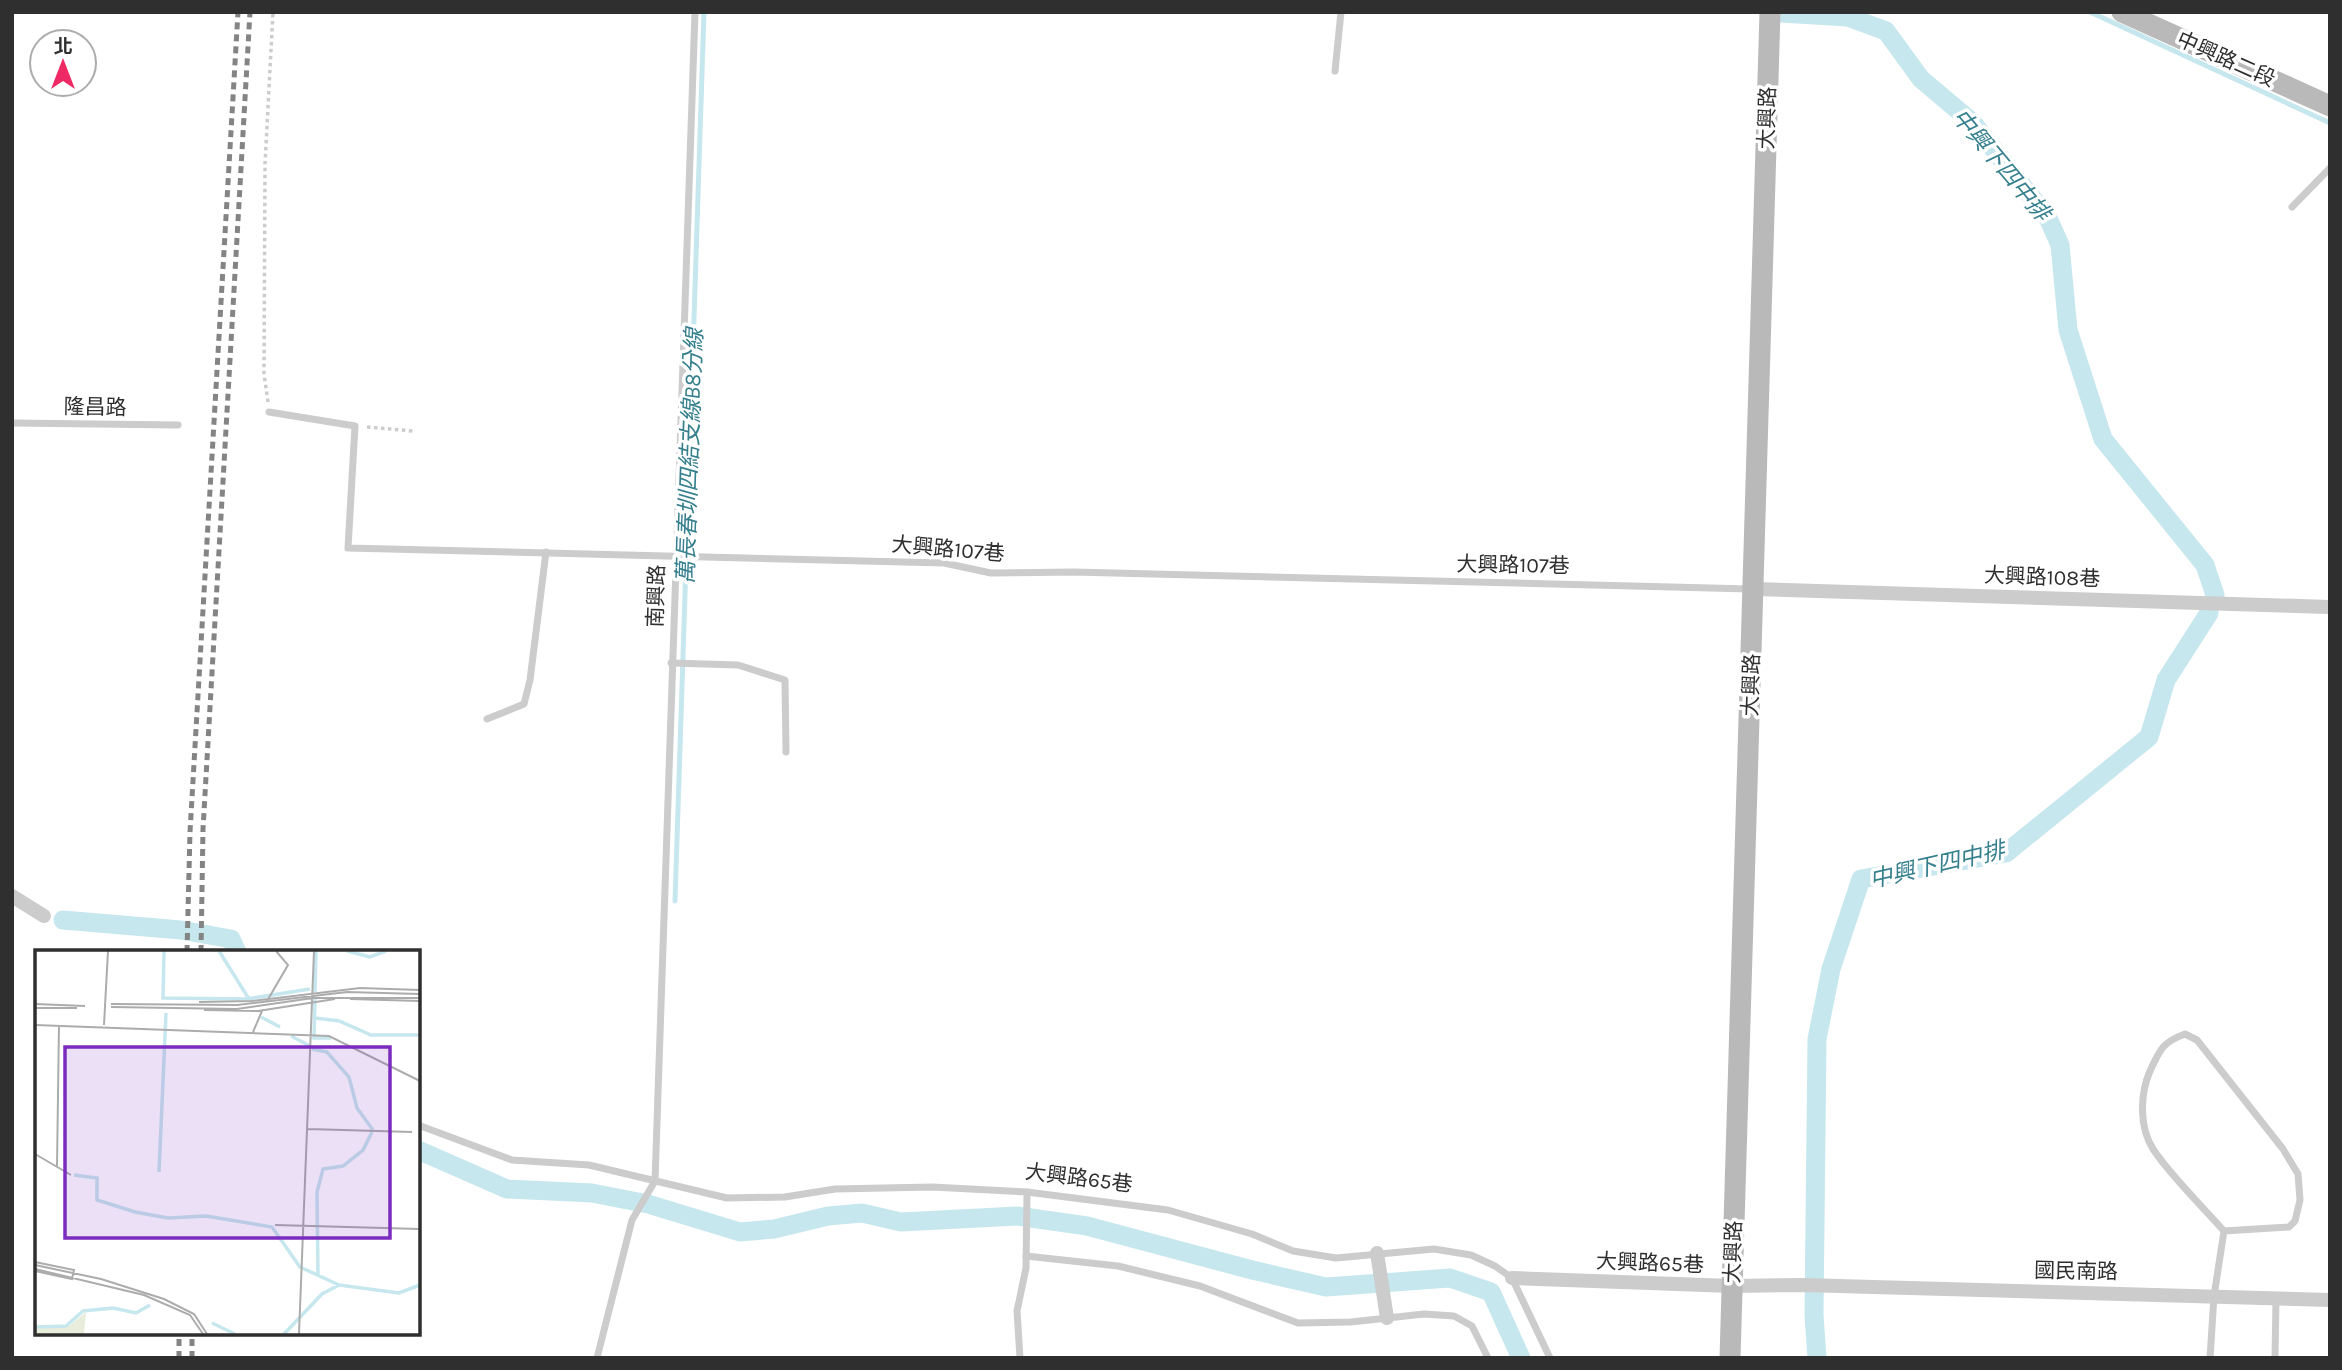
<svg xmlns="http://www.w3.org/2000/svg" width="2342" height="1370" font-family="Karla,'Noto Sans TC',sans-serif">
	<style>
		.lines { fill: none; stroke-linecap: round; stroke-linejoin: round }
		.stream { stroke: #c7e7ee; stroke-width: 5 }
		.canal { stroke: #c7e7ee; stroke-width: 19 }
		.path { stroke: #ccc; stroke-width: 3.5; stroke-dasharray: 3.5 3.5; stroke-linecap: butt }
		.lane { stroke: #ccc; stroke-width: 7 }
		.street { stroke: #ccc; stroke-width: 14 }
		.secondary { stroke: #b9b9b9; stroke-width: 21 }
		.rail { stroke: #848484; stroke-width: 5; stroke-dasharray: 7 5; stroke-linecap: butt }
		.labels { text-anchor: middle; dominant-baseline: central; stroke-width: 7; stroke-linejoin: round; paint-order: stroke }
		.street-label { font-size: 21px; fill: #2f2f2f; stroke: #fff }
		.water-label { font-size: 23px; font-style: italic; fill: #36808e; stroke: #fff }
		.inset-river { fill: none; stroke: #c7e7ee; stroke-width: 3.5 }
		.inset-road { fill: none; stroke: #acacac; stroke-width: 2 }
		.view { fill: #7b2cbf; fill-opacity: 0.15; stroke: #7b2cbf; stroke-width: 3.5 }
		.inset-edge { fill: none; stroke: #2f2f2f; stroke-width: 3.5 }
	</style>
	<rect width="100%" height="100%" fill="#fff"/>
	<g class="lines">
		<g class="stream">
			<polyline points="2090,12 2330,123"/>
			<polyline points="675,901 704,12"/>
		</g>
		<g class="canal">
			<polyline points="1781,13 1848,17 1886,31 1921,79 1972,122 2048,218 2060,245 2068,330 2103,439 2205,565 2215,595"/>
			<polyline points="63,920 181,930 231,939 237,952"/>
			<polyline points="418,1150 507,1189 592,1193 648,1204 740,1232 774,1229 828,1216 862,1213 901,1222 1017,1216 1087,1226 1252,1270 1326,1287 1450,1278 1491,1292 1521,1358"/>
			<polyline points="1817,1358 1814,1315 1817,1039 1831,969 1861,879 2006,853 2149,737 2166,680 2209,613"/>
		</g>
		<g class="path">
			<polyline points="268,402 264,374 265,164 273,12"/>
			<polyline points="367,427 413,431"/>
		</g>
		<g class="lane">
			<polyline points="1335,71 1341,12"/>
			<polyline points="2292,207 2330,168"/>
			<polyline points="269,412 355,426 348,548 944,563 991,573 1074,572 1750,589"/>
			<polyline points="12,423 178,425"/>
			<polyline points="671,663 738,665 785,680 786,752"/>
			<polyline points="487,719 524,704 530,680 546,552"/>
			<polyline points="418,1125 512,1160 589,1165 727,1198 785,1197 835,1189 932,1187 1027,1192 1168,1210 1252,1234 1293,1251 1336,1258 1434,1249 1471,1255 1495,1266 1512,1278 1550,1358"/>
			<polyline points="1026,1256 1118,1266 1200,1286 1298,1323 1351,1322 1424,1314 1454,1316 1472,1326 1488,1358"/>
			<polyline points="597,1358 632,1220 655,1181 695,12"/>
			<polyline points="1020,1358 1017,1311 1026,1268 1027,1192"/>
			<path d="M2210 1358 2214 1296 2224 1231C2202 1206 2170 1175 2153 1149 2139 1127 2140 1094 2150 1071 2160 1049 2163 1042 2185 1034L2197 1040 2283 1149 2298 1174 2300 1200 2295 1221 2289 1227 2224 1231"/>
			<polyline points="2275,1358 2276,1299"/>
		</g>
		<g class="street">
			<polyline points="1754,589 2330,607"/>
			<polyline points="12,896 44,916"/>
			<polyline points="1377,1253 1387,1318"/>
			<polyline points="1512,1278 1732,1286 1803,1285 2330,1300"/>
		</g>
		<g class="secondary">
			<polyline points="2122,12 2330,106"/>
			<polyline points="1730,1358 1770,12"/>
		</g>
		<g class="rail">
			<polyline points="187,952 190,832 238,12"/>
			<polyline points="201,952 203,829 250,12"/>
			<polyline points="179,1358 179,1333"/>
			<polyline points="192,1358 192,1333"/>
		</g>
	</g>
	<g class="labels">
		<g class="street-label">
			<text transform="translate(2226 59) rotate(24)">中興路二段</text>
			<text transform="translate(1767 118) rotate(-88)">大興路</text>
			<text transform="translate(95 407) rotate(1)">隆昌路</text>
			<text transform="translate(948 549) rotate(5)">大興路107巷</text>
			<text transform="translate(1513 565) rotate(1)">大興路107巷</text>
			<text transform="translate(2042 577) rotate(2)">大興路108巷</text>
			<text transform="translate(656 596) rotate(-88)">南興路</text>
			<text transform="translate(1751 685) rotate(-88)">大興路</text>
			<text transform="translate(1079 1178) rotate(7)">大興路65巷</text>
			<text transform="translate(1733 1252) rotate(-88)">大興路</text>
			<text transform="translate(1650 1263) rotate(2)">大興路65巷</text>
			<text transform="translate(2076 1271) rotate(1)">國民南路</text>
		</g>
		<g class="water-label">
			<text transform="translate(2001 165) rotate(50)">中興下四中排</text>
			<text transform="translate(690 456) rotate(-88)">萬長春圳四結支線B8分線</text>
			<text transform="translate(1937 865) rotate(-13)">中興下四中排</text>
		</g>
	</g>
	<g transform="translate(35 950)">
		<rect width="385" height="385" fill="#fff"/>
		<path d="M51 362 49 384H0V379L10 377 34 376Z" fill="#e9eddc"/>
		<path class="inset-river" d="M129 1 128 48 212 49 275 39M184 1 214 49M312 1 335 7 351 1M280 42 281 1M280 47 279 88H296M226 67 245 77M280 68 304 71 336 85H385M256 86 275 96M277 99 292 102 314 127 322 158 338 180M124 222 131 63M39 225 62 228V250L100 262 133 268 171 266 237 277 265 317 304 335M283 326 282 242 288 219 308 216 328 200 337 182M177 373 200 384M0 377 31 376 48 361 78 358 101 363 115 355M249 384 287 344 304 335 364 343 385 335"/>
		<path class="inset-road" d="M315 49 385 51M232 51 253 15 241 1M164 52 216 51 325 38 385 40M0 54 50 56M76 54 202 55 312 42 385 44M76 57 202 59 278 48H385M0 58H42M169 60 223 61 300 49M0 75 294 86 385 131M69 75 73 1M218 82 227 61M273 179 377 182M0 204 36 225M22 216 24 75M240 275 385 279M0 312 39 320 37 329 0 321M0 315 66 329 129 349 159 364 172 384M0 319 109 345 155 365 168 384M264 384 279 1"/>
		<path class="view" d="M30 97H355V288H30Z"/>
		<rect width="385" height="385" class="inset-edge"/>
	</g>
	<rect width="2342" height="1370" fill="none" stroke="#2f2f2f" stroke-width="28"/>
	<g transform="translate(63 63)"><circle r="33" fill="#ffffff" stroke="#acacac" stroke-width="2"/>
	<path d="M0-5L12 26L0 18L-12 26Z" fill="#ee2964"/>
	<text y="-10" font-size="19" font-weight="bold" text-anchor="middle" fill="#2f2f2f">北</text>
	</g>
</svg>
